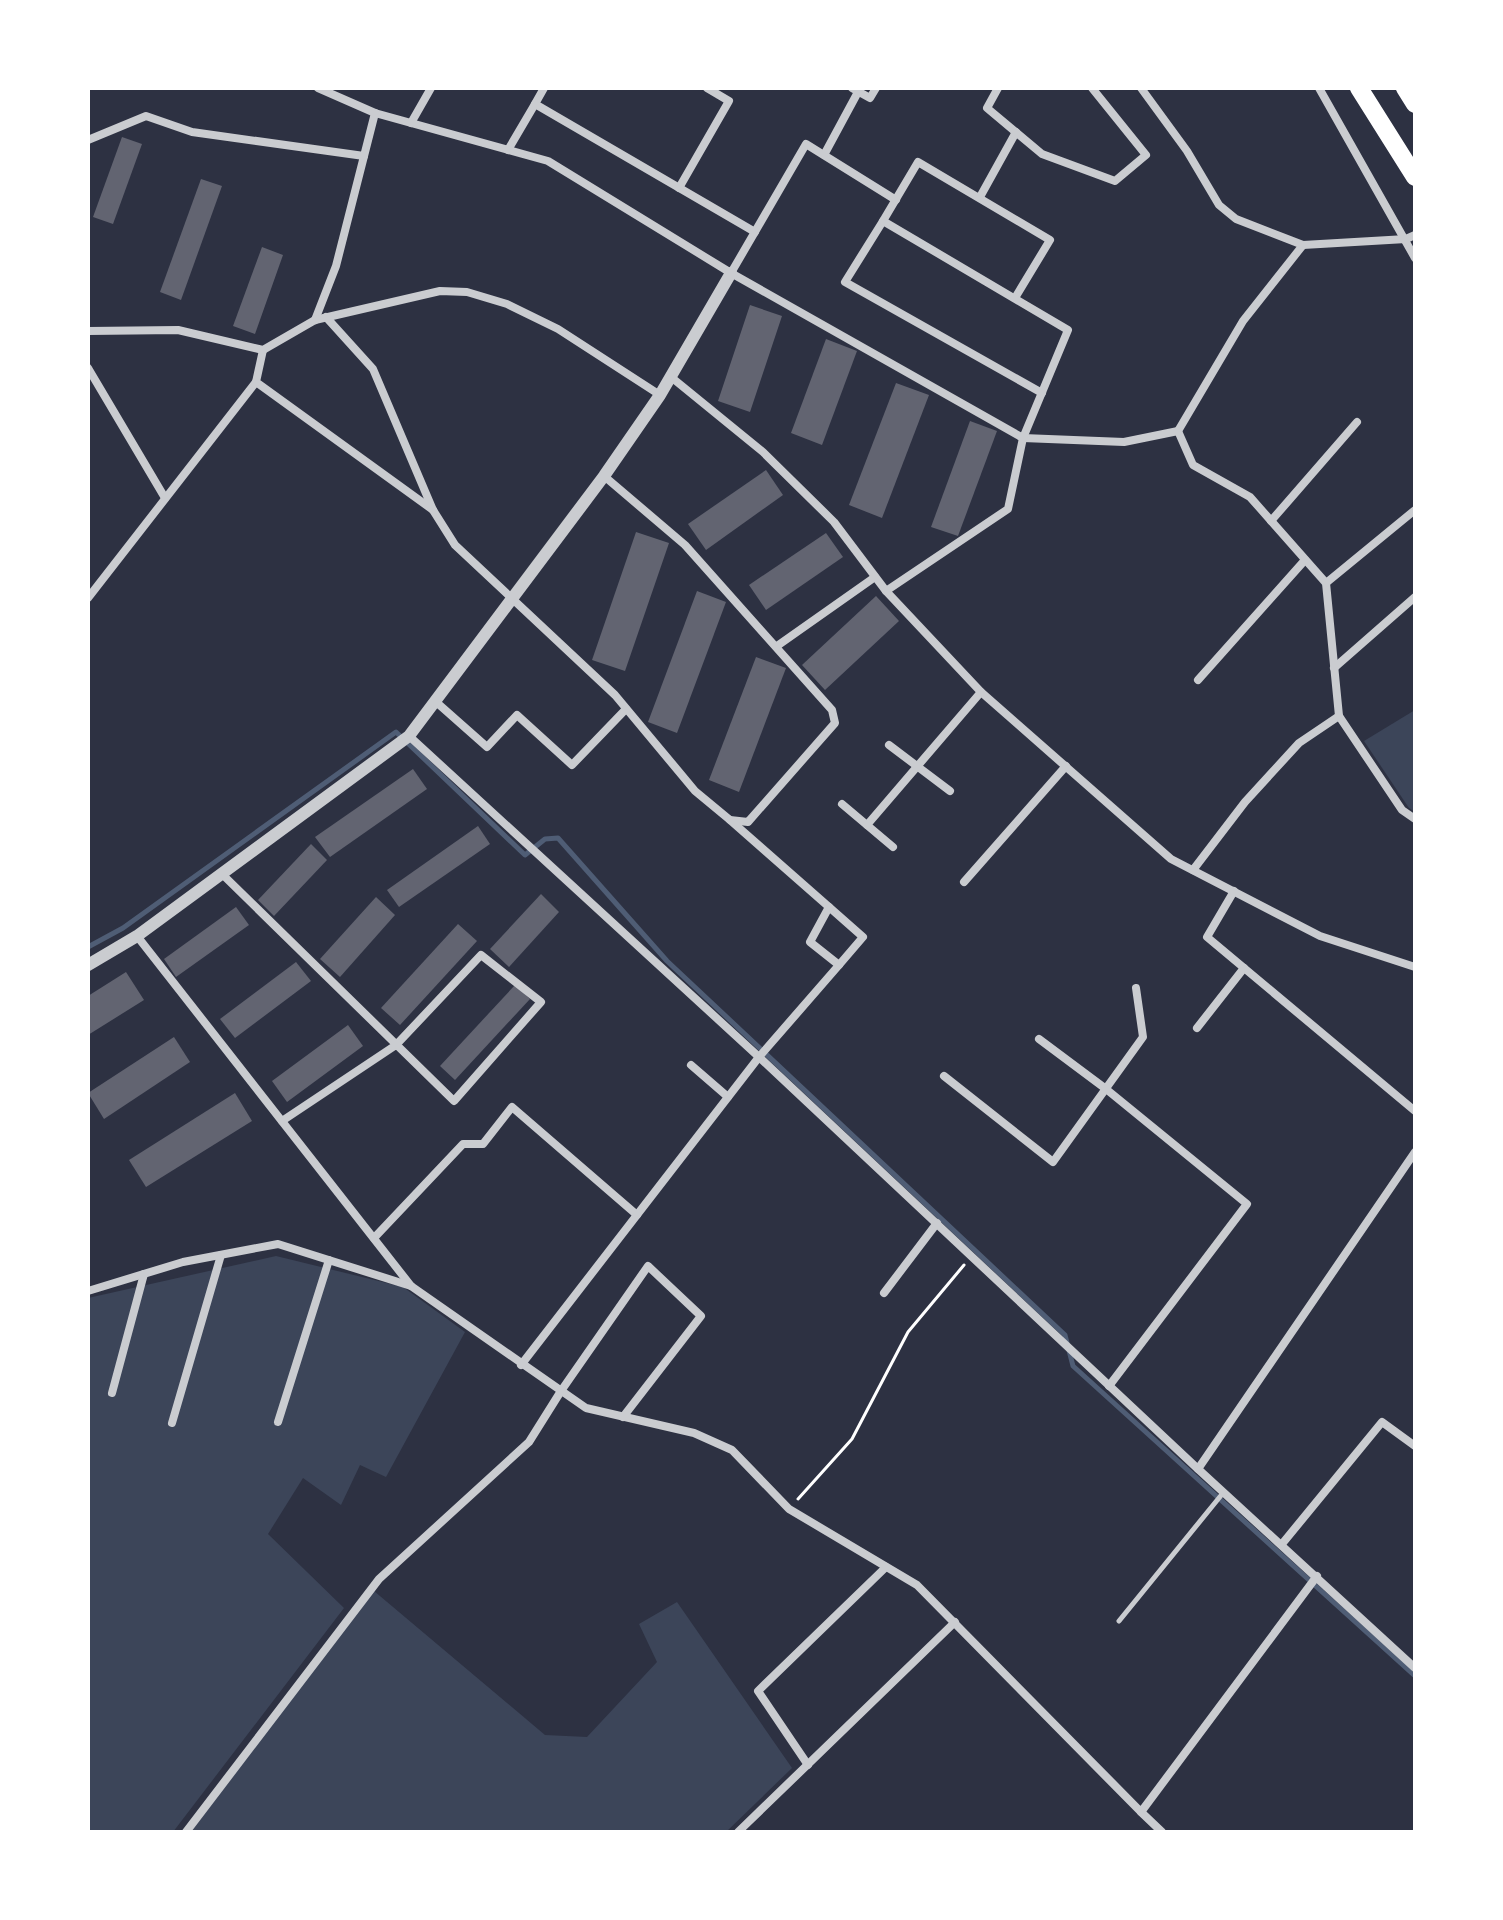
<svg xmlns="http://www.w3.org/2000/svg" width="1503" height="1920" font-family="Spectral,serif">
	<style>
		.green { fill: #3c4559 }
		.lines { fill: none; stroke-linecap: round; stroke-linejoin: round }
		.stream { stroke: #4f5d75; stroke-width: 5 }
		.building { fill: #626471 }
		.path { stroke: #fff; stroke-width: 3 }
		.service { stroke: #caccd0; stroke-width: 5 }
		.minor { stroke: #caccd0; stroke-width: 8 }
		.tertiary { stroke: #caccd0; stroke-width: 12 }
		.motorway { stroke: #fff; stroke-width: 18 }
	</style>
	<rect width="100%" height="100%" fill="#2d3142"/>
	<g class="green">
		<polygon points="1415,710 1415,812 1409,808 1364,741"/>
		<polygon points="276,1256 403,1287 465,1332 386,1477 360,1465 341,1505 303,1478 268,1534 344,1608 173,1832 88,1832 88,1298"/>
		<polygon points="374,1591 545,1735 587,1737 657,1662 639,1624 677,1602 792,1768 726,1832 190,1832"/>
	</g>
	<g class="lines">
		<polyline class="stream" points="88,947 123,928 396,732 525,855 545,839 558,838 667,961 1065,1335 1073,1366 1415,1676"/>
	</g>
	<g class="building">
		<polygon points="122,137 142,144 113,224 93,217"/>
		<polygon points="201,179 222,186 181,300 160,292"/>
		<polygon points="262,247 283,255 255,334 233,326"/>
		<polygon points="750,305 782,316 750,412 718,401"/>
		<polygon points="826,339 857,351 822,445 791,433"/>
		<polygon points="896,383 929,395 882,518 849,505"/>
		<polygon points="970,421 997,431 958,536 931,527"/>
		<polygon points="766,470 783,495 706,550 688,524"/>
		<polygon points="636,532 669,543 625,671 592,660"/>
		<polygon points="826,533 843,557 766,610 749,585"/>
		<polygon points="697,591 726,602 677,733 648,722"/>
		<polygon points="876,596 899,621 825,690 802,665"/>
		<polygon points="756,657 786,668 739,792 709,780"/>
		<polygon points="413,769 427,789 330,857 315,837"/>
		<polygon points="478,826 490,844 399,907 387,890"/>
		<polygon points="311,844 327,860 274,916 258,900"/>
		<polygon points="541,894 559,912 509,967 490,949"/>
		<polygon points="376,897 395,915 340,977 320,959"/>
		<polygon points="236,907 249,925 176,977 164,959"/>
		<polygon points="458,924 477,941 400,1025 381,1008"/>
		<polygon points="296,962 311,981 235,1038 220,1019"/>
		<polygon points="126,972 144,1000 88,1035 88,996"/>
		<polygon points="515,985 530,999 455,1080 440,1066"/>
		<polygon points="348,1025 363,1046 287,1102 272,1081"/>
		<polygon points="174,1037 190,1062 104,1119 88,1093"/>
		<polygon points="235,1093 252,1121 146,1187 129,1160"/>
	</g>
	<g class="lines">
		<polyline class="path" points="798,1499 852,1439 908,1332 964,1265"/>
		<polyline class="service" points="1119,1621 1223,1493"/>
		<g class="minor">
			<polyline points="318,88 375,113 548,161 731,273 1023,438 1124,442 1178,431 1193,465 1250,497 1326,583 1339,716 1402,810 1415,819"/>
			<polyline points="544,88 535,104 755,232"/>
			<polyline points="852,88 870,98 876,88"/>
			<polyline points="998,88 987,108 1042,154 1115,181 1146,155 1092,88"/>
			<polyline points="1141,88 1187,151 1219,205 1236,219 1303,245"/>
			<polyline points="1319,88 1415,258"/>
			<polyline points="411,123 431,88"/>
			<polyline points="88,140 146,116 192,132 364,156"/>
			<polyline points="508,150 535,104"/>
			<polyline points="824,155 858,92"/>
			<polyline points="679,188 729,101 707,88"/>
			<polyline points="980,197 1016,132"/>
			<polyline points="883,221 845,282 1042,393"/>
			<polyline points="731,273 806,144 896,200"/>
			<polyline points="326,317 373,369 433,510 455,545 615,695 695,791 730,820 748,822 835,723 832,710 685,545 604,476"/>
			<polyline points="315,320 336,266 375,113"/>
			<polyline points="88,331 178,330 263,350 315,320 440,291 467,292 507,304 558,329 660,395"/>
			<polyline points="263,350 256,382 433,510"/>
			<polyline points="88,368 165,498"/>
			<polyline points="671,377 763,452 834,522 886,591 981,692 1171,859 1320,936 1415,967"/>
			<polyline points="1178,431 1243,321 1303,245 1406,239 1415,235"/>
			<polyline points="1271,521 1357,422"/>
			<polyline points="1326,583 1415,510"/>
			<polyline points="886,591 1008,509 1023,438 1068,330 883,221 918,162 1050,240 1015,298"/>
			<polyline points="88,598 256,382"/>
			<polyline points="777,646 875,577"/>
			<polyline points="1334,668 1415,597"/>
			<polyline points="1198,680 1305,560"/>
			<polyline points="435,701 487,747 517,715 572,765 626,709"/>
			<polyline points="409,736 759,1057 1198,1469 1415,1668"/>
			<polyline points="889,745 950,791"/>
			<polyline points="842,804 893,847"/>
			<polyline points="867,825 981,692"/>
			<polyline points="1193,870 1245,802 1299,743 1339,716"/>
			<polyline points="222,874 454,1101 541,1002 481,955 396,1045 282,1121"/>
			<polyline points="964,882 1066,766"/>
			<polyline points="1234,891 1207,937 1415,1111"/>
			<polyline points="829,907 863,937 839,965"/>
			<polyline points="137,936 411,1286 586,1408 694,1433 732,1450 789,1509 917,1585 1141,1812 1317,1576"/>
			<polyline points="1197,1028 1244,968"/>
			<polyline points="1039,1039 1106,1089 1247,1204 1109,1386"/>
			<polyline points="691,1065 728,1097"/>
			<polyline points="944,1076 1053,1162 1143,1037 1136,988"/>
			<polyline points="374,1238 463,1144 483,1144 512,1107 637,1215"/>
			<polyline points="88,1291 183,1262 278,1244 411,1286"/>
			<polyline points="884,1293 937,1223"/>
			<polyline points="521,1365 759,1057 839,965 810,942 829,907 730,820"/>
			<polyline points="112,1393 144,1274"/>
			<polyline points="278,1422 329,1260"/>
			<polyline points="172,1423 221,1255"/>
			<polyline points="1198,1469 1415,1152"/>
			<polyline points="1282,1544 1382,1422 1415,1446"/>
			<polyline points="808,1765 758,1691 886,1567"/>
			<polyline points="1141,1812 1162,1832"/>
			<polyline points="186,1832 379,1579 529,1442 561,1391 648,1266 701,1316 623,1417"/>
			<polyline points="738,1832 955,1622"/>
		</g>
		<polyline class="tertiary" points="88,965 137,936 409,736 604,476 660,395 731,273"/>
		<g class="motorway">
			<polyline points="1359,88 1415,177"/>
			<polyline points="1405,88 1415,104"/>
		</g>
	</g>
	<rect width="1503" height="1920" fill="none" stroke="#ffffff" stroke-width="180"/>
</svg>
